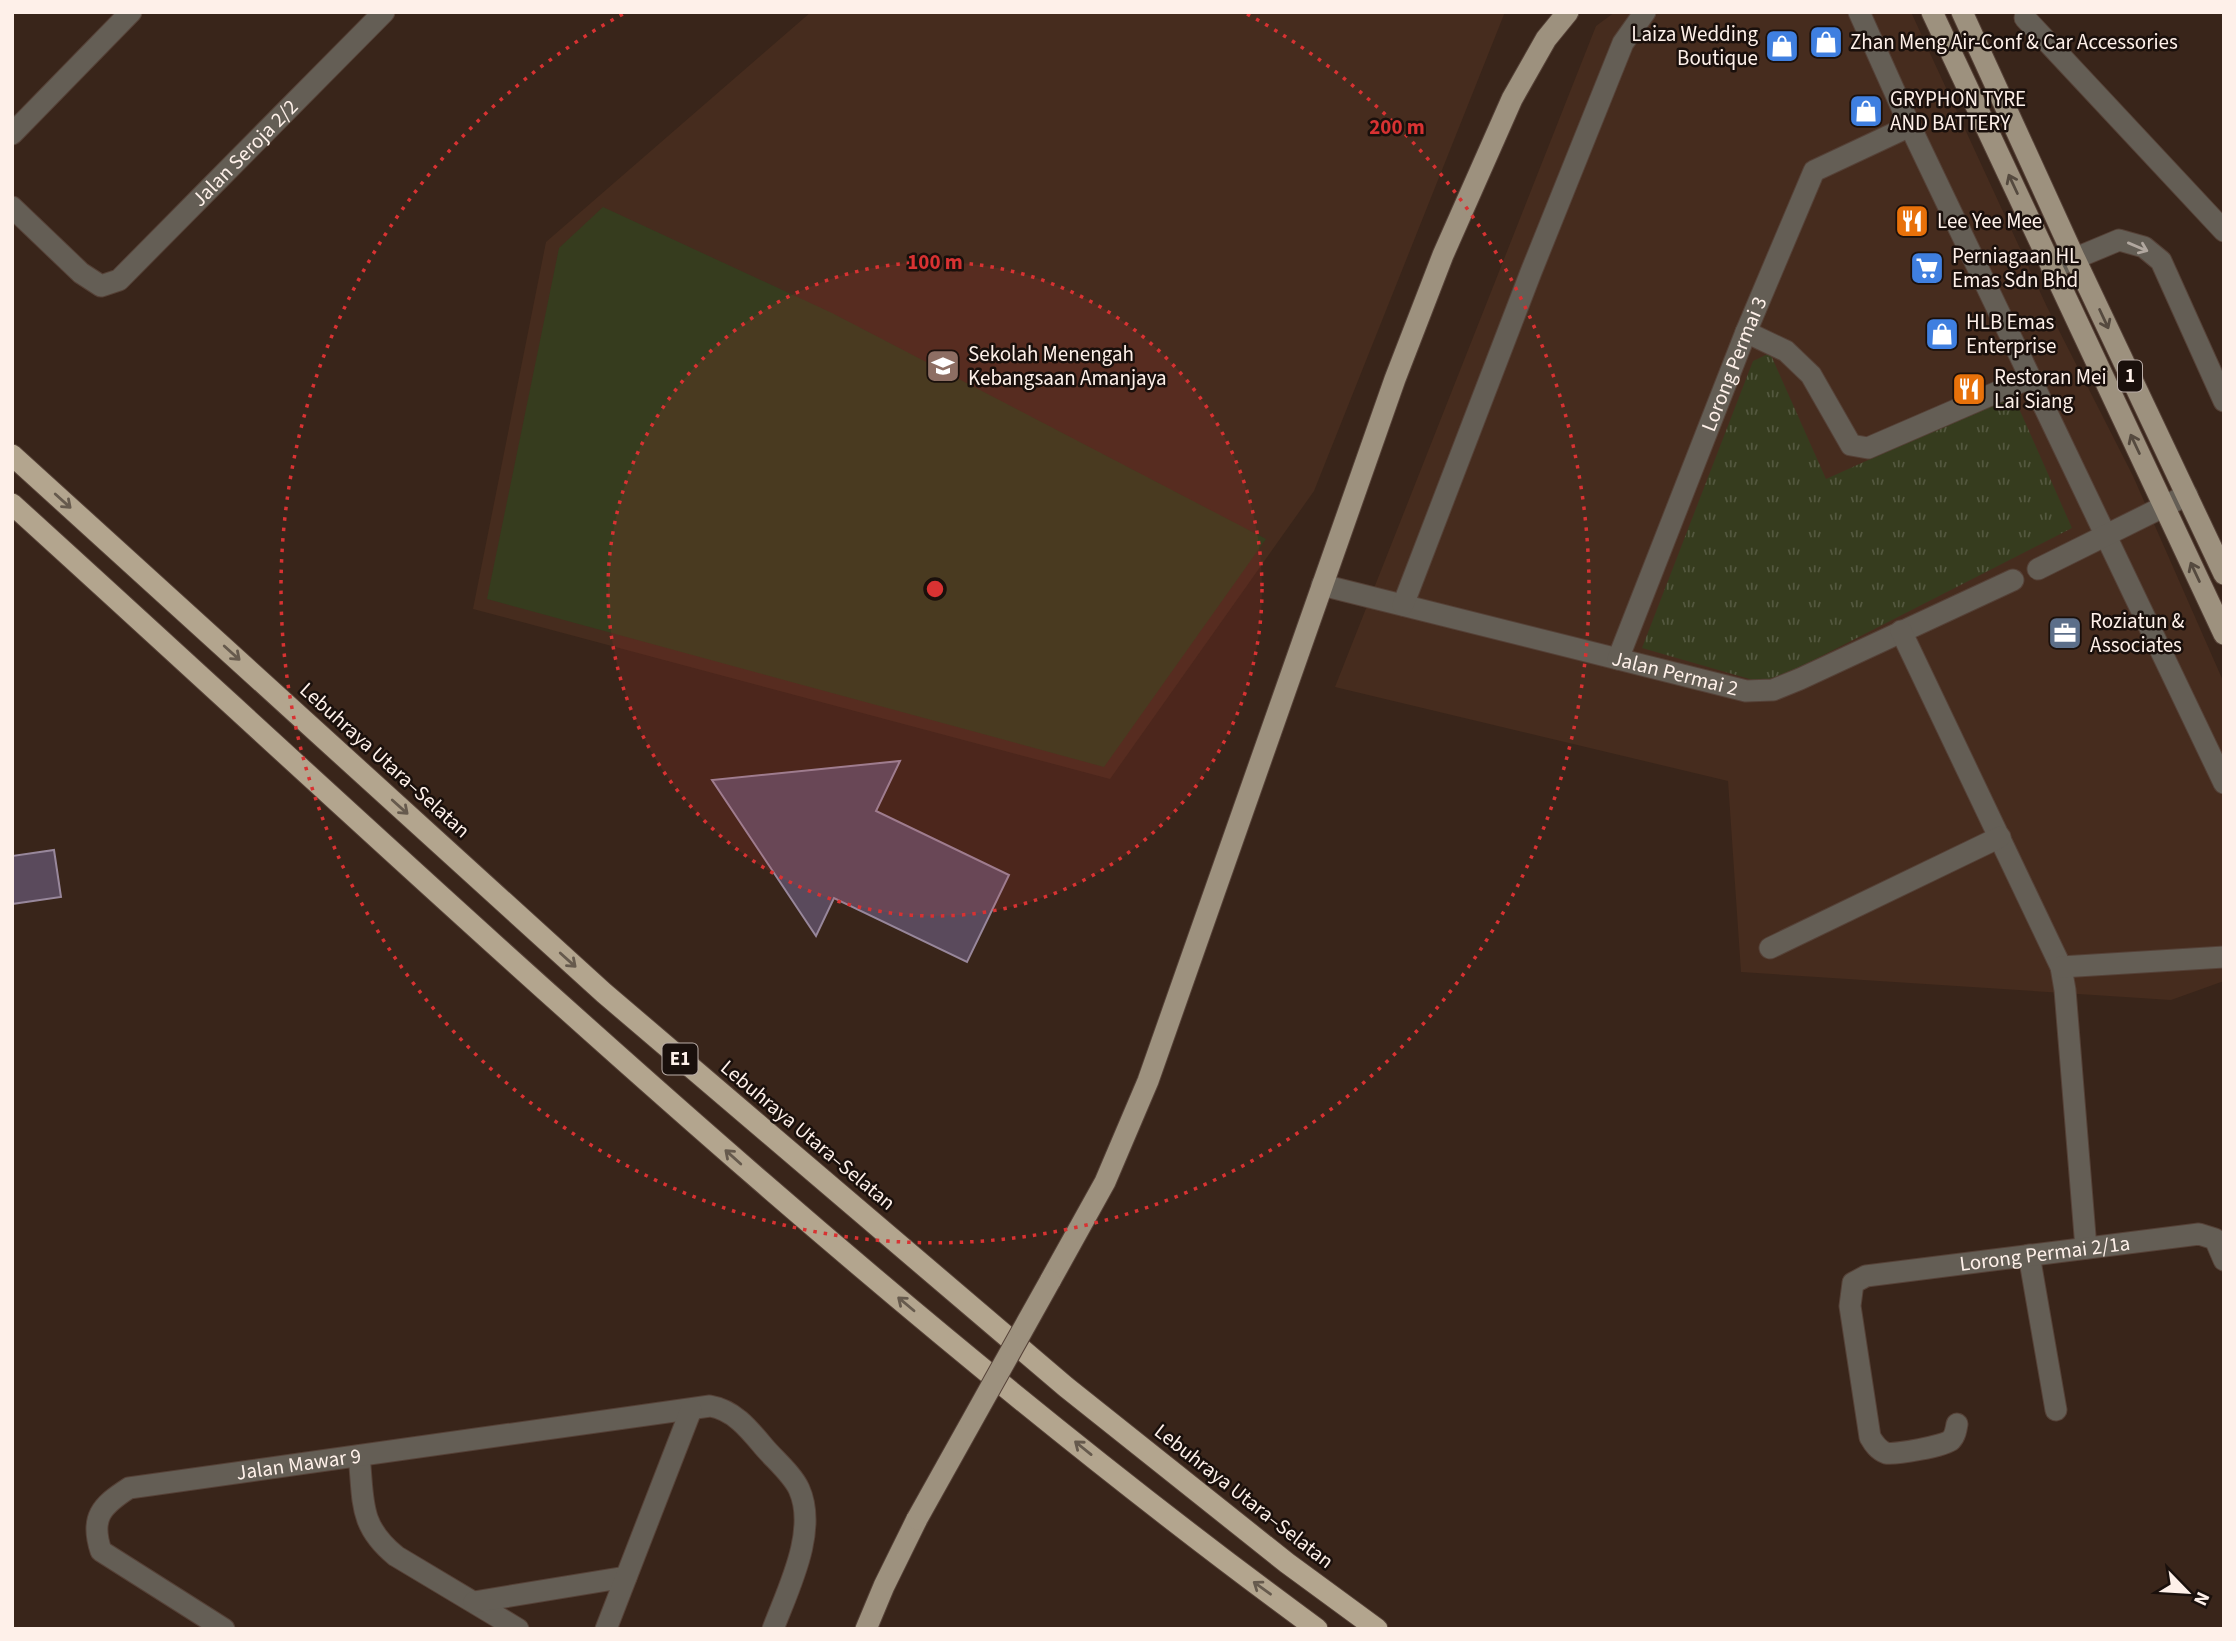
<svg xmlns="http://www.w3.org/2000/svg" width="2236" height="1641" font-family="'Source Sans 3',sans-serif">
	<style>
		.built { fill: #462c1e }
		.grass { fill: url(#grass-tufts) }
		.garden { fill: #363c1e }
		.building { fill: #5a4a5c; stroke: #98879b; stroke-width: 2 }
		.lines { fill: none; stroke-linecap: round; stroke-linejoin: round }
		.minor-casing { stroke: #554137; stroke-width: 23 }
		.major-casing { stroke: #554137; stroke-width: 23 }
		.highway-casing { stroke: #554137; stroke-width: 23 }
		.minor { stroke: #645e55; stroke-width: 21 }
		.major { stroke: #9d917e; stroke-width: 21 }
		.highway { stroke: #b3a58e; stroke-width: 21 }
		.major-bridge-casing { stroke: #554137; stroke-width: 23; stroke-linecap: butt }
		.major-bridge { stroke: #9d917e; stroke-width: 21 }
		.oneway { stroke: #554a3f }
		.oneway2 { stroke: #b1a79f }
		.oneway3 { stroke: #665a4d }
		.ring { fill: none; stroke: #d83232; stroke-width: 3.5; stroke-dasharray: 3.5 7 }
		.labels { text-anchor: middle; dominant-baseline: central; stroke-width: 5; stroke-linejoin: round; paint-order: stroke }
		.shield { fill: #1a100c; stroke: #baada7; stroke-width: 2 }
		.shield-label { font-size: 19px; font-weight: bold; fill: #fef0e9 }
		.poi-label { font-size: 21px; fill: #fef0e9; stroke: #1a100c; text-anchor: start }
		.street-label { font-size: 21px; fill: #fef0e9; stroke: #1a100c }
		.centre { fill: #d83232; stroke: #1a100c; stroke-width: 3.5 }
		.ring-label { font-size: 21px; text-anchor: middle; font-weight: bold; fill: #d83232; stroke: #1a100c; stroke-width: 5; stroke-linejoin: round; paint-order: stroke }
	</style>
	<defs>
		<pattern id="grass-tufts" width="24" height="20" patternUnits="userSpaceOnUse" patternTransform="scale(1.75)"><rect width="24" height="20" fill="#363c1e"/><path d="M3 7l-1-3M5 7V3M7 7l1-3M15 17l-1-3M17 17v-4M19 17l1-3" fill="none" stroke="#54583f"/></pattern>
	</defs>
	<rect width="100%" height="100%" fill="#39251a"/>
	<g class="built">
		<polygon points="811,12 1505,12 1314,491 1110,779 473,609 546,242"/>
		<polygon points="1615,12 1911,12 2047,307 2133,476 2224,683 2224,981 2171,1000 1741,972 1728,781 1335,687 1596,26"/>
	</g>
	<polygon class="grass" points="1770,353 1826,479 2013,395 2072,528 1767,684 1642,648 1753,361"/>
	<polygon class="garden" points="603,207 832,313 1266,539 1104,767 487,599 559,248"/>
	<g class="building">
		<polygon points="900,761 876,811 1009,875 967,962 834,898 816,936 712,780"/>
		<polygon points="54,850 61,897 12,904 12,856"/>
	</g>
	<g class="lines">
		<g class="minor-casing">
			<g id="minor">
				<polyline points="1859,12 1910,126 2224,783"/>
				<polyline points="2025,18 2224,231"/>
				<polyline points="12,134 131,12"/>
				<path id="s1" d="M12 207 81 273 101 286 119 280 384 12"/>
				<polyline points="2052,268 2119,240 2144,247 2161,261 2224,401"/>
				<polyline points="1746,332 1786,351 1811,375 1851,445 1868,448 2030,378"/>
				<polyline points="2038,569 2187,495"/>
				<path id="s2" d="M1322 585 1746 691 1773 690 1800 679 2013 580"/>
				<polyline points="1403,605 1531,272 1623,43 1645,12"/>
				<polyline points="1901,631 2061,967 2065,990 2086,1248"/>
				<path id="s3" d="M1618 659 1746 332 1814 171 1910 126"/>
				<polyline points="1770,948 2000,837"/>
				<polyline points="2061,967 2224,957"/>
				<polyline points="2029,1255 2056,1410"/>
				<path id="s4" d="M1957 1424C1956 1430 1955 1436 1951 1440 1945 1446 1894 1455 1886 1453 1878 1450 1874 1444 1870 1437L1850 1306 1853 1283 1866 1276 2199 1234 2215 1239 2224 1260"/>
				<path d="M359 1456C364 1501 358 1525 396 1556L518 1629"/>
				<polyline points="474,1602 626,1577"/>
				<path id="s5" d="M224 1629 101 1551C90 1518 101 1506 129 1488L710 1406C734 1410 749 1429 764 1447 775 1460 792 1474 799 1489 818 1531 788 1589 773 1629"/>
				<polyline points="606,1629 691,1410"/>
			</g>
		</g>
		<g class="major-casing">
			<g id="major">
				<polyline points="1932,12 2224,634"/>
				<polyline points="1962,12 2074,257 2224,574"/>
				<polyline points="1050,1281 1105,1182 1148,1081 1395,379 1443,255 1512,99 1546,39 1568,12"/>
				<polyline points="866,1629 884,1586 917,1519"/>
			</g>
		</g>
		<g class="highway-casing">
			<g id="highway">
				<polyline points="12,455 604,993 1066,1387 1287,1563 1377,1629"/>
				<path d="M12 504C437 890 853 1289 1317 1629"/>
			</g>
		</g>
		<use href="#minor" class="minor"/>
		<use href="#major" class="major"/>
		<use href="#highway" class="highway"/>
		<g class="major-bridge-casing">
			<polyline id="major-bridge" points="917,1519 1050,1281"/>
		</g>
		<use href="#major-bridge" class="major-bridge"/>
	</g>
	<defs><path id="oneway-shaft" d="M-6 0H5M1.5-3L5.5 0L1.5 3" fill="none" stroke-width="1.6" stroke-linecap="round" stroke-linejoin="round" transform="scale(1.75)"/></defs>
	<g class="oneway">
		<use href="#oneway-shaft" transform="translate(2013 184) rotate(-115)"/>
		<use href="#oneway-shaft" transform="translate(2104 319) rotate(65)"/>
		<use href="#oneway-shaft" transform="translate(2135 444) rotate(-115)"/>
		<use href="#oneway-shaft" transform="translate(2195 572) rotate(-115)"/>
	</g>
	<use class="oneway2" href="#oneway-shaft" transform="translate(2138 247) rotate(23)"/>
	<g class="oneway3">
		<use href="#oneway-shaft" transform="translate(63 501) rotate(42)"/>
		<use href="#oneway-shaft" transform="translate(232 653) rotate(42)"/>
		<use href="#oneway-shaft" transform="translate(400 807) rotate(42)"/>
		<use href="#oneway-shaft" transform="translate(568 960) rotate(42)"/>
		<use href="#oneway-shaft" transform="translate(733 1157) rotate(-138)"/>
		<use href="#oneway-shaft" transform="translate(906 1304) rotate(-140)"/>
		<use href="#oneway-shaft" transform="translate(1083 1448) rotate(-141)"/>
		<use href="#oneway-shaft" transform="translate(1262 1588) rotate(-144)"/>
	</g>
	<circle cx="935" cy="589" r="327" fill="#d83232" fill-opacity=".12"/>
	<g class="ring">
		<circle cx="935" cy="589" r="327"/>
		<path d="M1247 14A654 654 0 1 1 623 14"/>
	</g>
	<defs>
		<g id="shop-square" transform="scale(1.75)"><rect x="-9" y="-9" width="18" height="18" rx="4" fill="#3f7fe0" stroke="#1a100c"/><path d="M-5-2.5h2.3a2.7 3.5 0 0 1 5.4 0H5L5.5 6h-11ZM-1.5-2.5h3a1.5 2.3 0 0 0-3 0Z" fill="#fff"/></g>
		<g id="restaurant-square" transform="scale(1.75)"><rect x="-9" y="-9" width="18" height="18" rx="4" fill="#e8710a" stroke="#1a100c"/><path d="M-5-6h1v4h1v-4h1v4h1v-4h1v5L-1.5 .5V6h-2V.5L-5-1ZM5-6V6H3V1.5H1.5Q1.5-4 5-6Z" fill="#fff"/></g>
		<g id="supermarket-square" transform="scale(1.75)"><rect x="-9" y="-9" width="18" height="18" rx="4" fill="#3f7fe0" stroke="#1a100c"/><path d="M-6-5.5h2.5l.6 2H6L4.5 2H-2.5L-4.4-4H-6ZM-1.5 3.2a1.3 1.3 0 1 0 .1 0ZM3 3.2a1.3 1.3 0 1 0 .1 0Z" fill="#fff"/></g>
		<g id="school-square" transform="scale(1.75)"><rect x="-9" y="-9" width="18" height="18" rx="4" fill="#8d6e63" stroke="#1a100c"/><path d="M0-5L7-2L0 1L-7-2ZM-4 1L0 2.5L4 1V4Q0 6-4 4Z" fill="#fff"/></g>
		<g id="office-square" transform="scale(1.75)"><rect x="-9" y="-9" width="18" height="18" rx="4" fill="#5c6f8a" stroke="#1a100c"/><path d="M-6-3h4V-5.5h4V-3h4V5H-6ZM-1-4.5V-3h2v-1.5ZM-6 0V1H6V0Z" fill="#fff"/></g>
	</defs>
	<g fill-rule="evenodd">
		<use href="#shop-square" x="1826" y="42"/>
		<use href="#shop-square" x="1782" y="46"/>
		<use href="#shop-square" x="1866" y="111"/>
		<use href="#restaurant-square" x="1912" y="221"/>
		<use href="#supermarket-square" x="1927" y="268"/>
		<use href="#shop-square" x="1942" y="334"/>
		<use href="#school-square" x="943" y="366"/>
		<use href="#restaurant-square" x="1969" y="389"/>
		<use href="#office-square" x="2065" y="633"/>
	</g>
	<g class="labels">
		<g class="shield">
			<rect x="2118" y="360.5" width="24" height="31" rx="5"/>
			<rect x="662.5" y="1043.5" width="35" height="31" rx="5"/>
		</g>
		<g class="shield-label">
			<text x="2130" y="376">1</text>
			<text x="680" y="1059">E1</text>
		</g>
		<g class="poi-label">
			<text x="1758" y="34" text-anchor="end">Laiza Wedding<tspan x="1758" dy="24">Boutique</tspan></text>
			<text x="1850" y="42">Zhan Meng Air-Conf &amp; Car Accessories</text>
			<text x="1890" y="99">GRYPHON TYRE<tspan x="1890" dy="24">AND BATTERY</tspan></text>
			<text x="1937" y="221">Lee Yee Mee</text>
			<text x="1952" y="256">Perniagaan HL<tspan x="1952" dy="24">Emas Sdn Bhd</tspan></text>
			<text x="1966" y="322">HLB Emas<tspan x="1966" dy="24">Enterprise</tspan></text>
			<text x="968" y="354">Sekolah Menengah<tspan x="968" dy="24">Kebangsaan Amanjaya</tspan></text>
			<text x="1994" y="377">Restoran Mei<tspan x="1994" dy="24">Lai Siang</tspan></text>
			<text x="2090" y="621">Roziatun &amp;<tspan x="2090" dy="24">Associates</tspan></text>
		</g>
		<g class="street-label">
			<text stroke="none"><textPath href="#s1" startOffset="317">Jalan Seroja 2/2</textPath></text>
			<text stroke="none"><textPath href="#s3" startOffset="317">Lorong Permai 3</textPath></text>
			<text stroke="none"><textPath href="#s2" startOffset="364">Jalan Permai 2</textPath></text>
			<text transform="translate(385 760) rotate(42)">Lebuhraya Utara–Selatan</text>
			<text transform="translate(808 1135) rotate(40)">Lebuhraya Utara–Selatan</text>
			<text stroke="none"><textPath href="#s4" startOffset="458">Lorong Permai 2/1a</textPath></text>
			<text stroke="none"><textPath href="#s5" startOffset="394">Jalan Mawar 9</textPath></text>
			<text transform="translate(1244 1496) rotate(38)">Lebuhraya Utara–Selatan</text>
		</g>
	</g>
	<circle cx="935" cy="589" r="10" class="centre"/>
	<g class="ring-label">
		<text x="1397" y="134">200 m</text>
		<text x="935" y="269">100 m</text>
	</g>
	<rect width="2236" height="1641" fill="none" stroke="#fef0e9" stroke-width="28"/>
	<g transform="translate(2187 1592) rotate(115)" stroke="#1a100c" stroke-width="5" paint-order="stroke">
	<path d="M0-5L12 26L0 18L-12 26Z" fill="#fef0e9"/>
	<text y="-10" font-size="19" font-weight="bold" text-anchor="middle" fill="#fef0e9">N</text>
	</g>
</svg>
